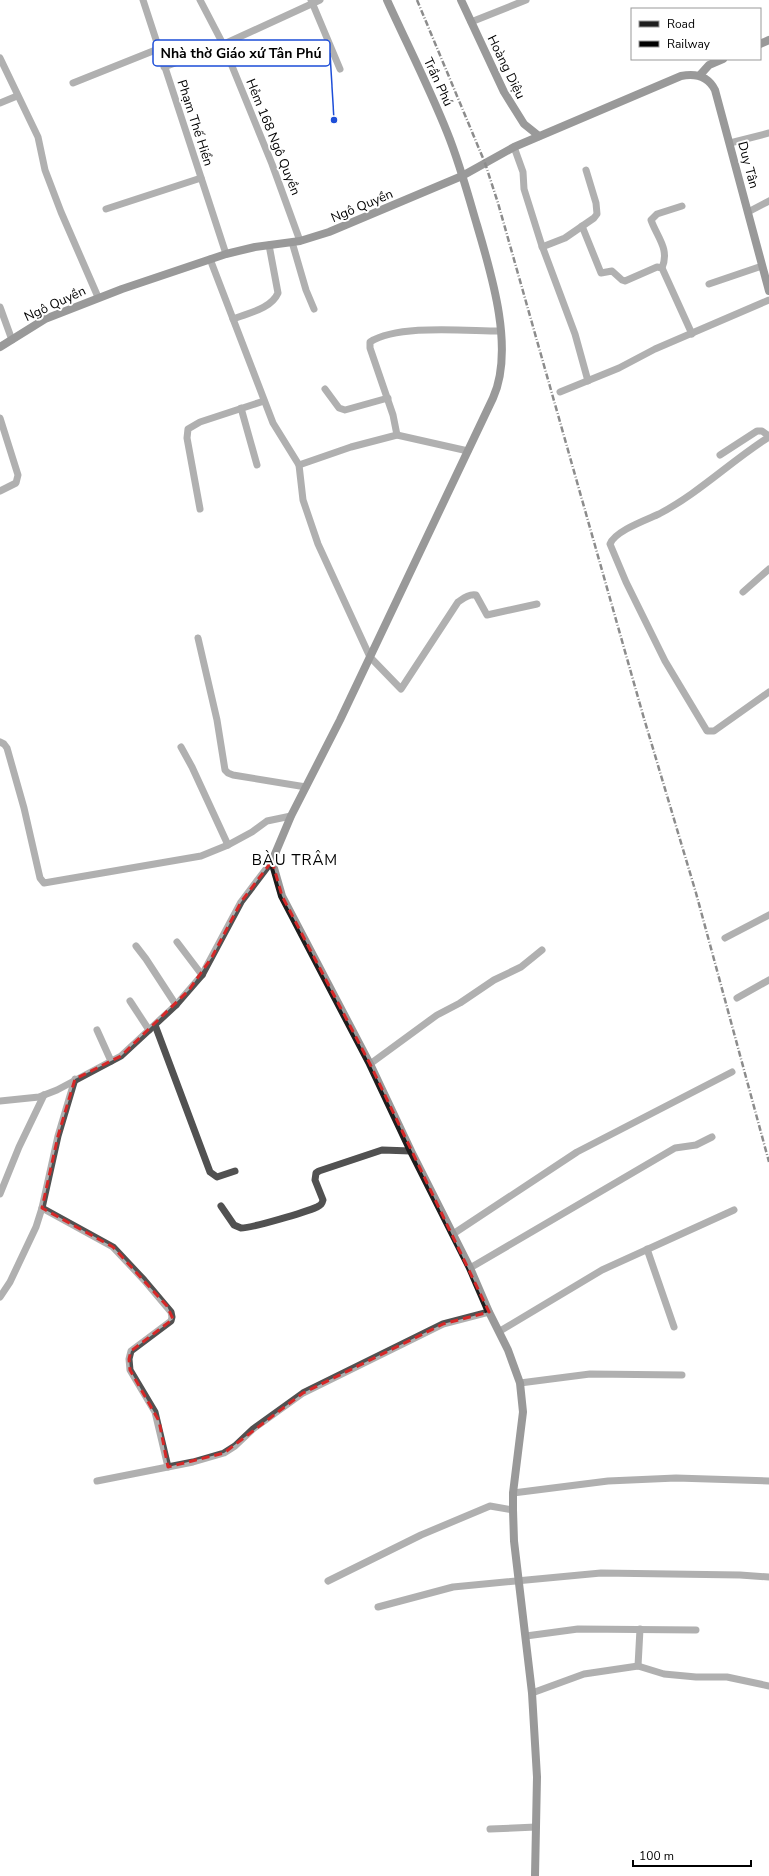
<svg xmlns="http://www.w3.org/2000/svg" width="769" height="1876" font-family="'Nunito Sans',sans-serif">
	<style>
		.lines { fill: none; stroke-linecap: round; stroke-linejoin: round }
		.street { stroke: #515151; stroke-width: 7 }
		.secondary { stroke: #1e1e1e; stroke-width: 8 }
		.rail { stroke: #000; stroke-width: 2.5; stroke-dasharray: 6 2 1 2; stroke-linecap: butt }
		.marked { fill: none; stroke: #d62828; stroke-width: 3; stroke-dasharray: 8 5; stroke-linejoin: round }
		.labels { text-anchor: middle; dominant-baseline: central; stroke-width: 4; stroke-linejoin: round; paint-order: stroke }
		.street-label { font-size: 13px; fill: #000; stroke: #fff }
		.quarter-label { font-size: 15px; letter-spacing: 1px; fill: #000; stroke: #fff }
		.leader { fill: none; stroke: #1d4ed8; stroke-width: 1.5 }
		.callout-dot { fill: #1d4ed8; stroke: #fff; stroke-width: 1.5 }
		.callout { fill: #fff; stroke: #1d4ed8; stroke-width: 1.5 }
		.callout-label { font-size: 14px; text-anchor: middle; font-weight: bold; fill: #000 }
	</style>
	<rect width="100%" height="100%" fill="#fff"/>
	<g class="lines">
		<g class="street">
			<polyline points="143,0 226,254"/>
			<polyline points="200,0 223,44 272,164 300,241"/>
			<polyline points="311,0 340,69"/>
			<polyline points="471,22 526,0"/>
			<polyline points="0,58 38,137 45,170 61,212 98,297"/>
			<polyline points="164,67 211,50 320,0"/>
			<polyline points="73,83 158,49"/>
			<polyline points="0,103 17,96"/>
			<polyline points="730,143 769,133"/>
			<polyline points="514,147 523,172 524,189 541,243 575,334 588,381"/>
			<polyline points="106,209 201,178"/>
			<polyline points="748,212 769,201"/>
			<polyline points="582,226 601,273 612,271 622,280 625,281 657,267 662,268 692,334"/>
			<polyline points="292,242 306,290 314,309"/>
			<polyline points="542,247 565,238 594,218 597,214 596,203 586,170"/>
			<path d="M210 259 273 423 299 465 303 500 318 544 370 657 401 689 458 602C464 598 469 594 476 595L487 615 537 604"/>
			<path d="M662 268C670 249 657 237 651 220L657 214 682 206"/>
			<polyline points="709,284 762,266"/>
			<polyline points="0,307 12,340"/>
			<path d="M233 319C248 313 271 309 278 293L269 245"/>
			<polyline points="325,389 339,408 345,410 388,398"/>
			<polyline points="560,392 619,368 655,349 769,300"/>
			<polyline points="241,408 257,465"/>
			<polyline points="0,418 18,475 16,483 0,491"/>
			<path d="M397 435 393 415 370 348V342C399 324 465 331 500 331"/>
			<path d="M769 437C731 461 699 493 659 514 646 520 615 531 610 544L626 582 665 661 707 731H714L769 692"/>
			<polyline points="720,455 757,431 762,431 769,436"/>
			<polyline points="299,465 351,447 397,435 468,451"/>
			<polyline points="200,509 187,438 188,429 200,422 264,401"/>
			<polyline points="743,592 769,569"/>
			<polyline points="198,638 217,720 225,770 228,773 233,775 306,787"/>
			<polyline points="0,742 4,744 7,748 24,808 40,878 44,883 201,856 228,845 252,832 267,821 291,816"/>
			<polyline points="181,747 192,767 228,845"/>
			<polyline points="725,938 769,915"/>
			<polyline points="177,942 202,975"/>
			<polyline points="136,946 146,959 176,1005"/>
			<polyline points="737,998 769,980"/>
			<polyline points="130,1001 149,1030"/>
			<polyline points="155,1025 210,1172 217,1177 235,1171"/>
			<polyline points="97,1030 111,1061"/>
			<polyline points="370,1064 437,1015 460,1003 494,980 521,967 542,950"/>
			<polyline points="0,1101 39,1097 57,1090 121,1056 176,1005 202,975 241,902 272,861"/>
			<polyline points="0,1194 19,1147 44,1095"/>
			<path d="M221 1206 234 1225 241 1228C252 1228 306 1212 317 1207 321 1205 322 1204 323 1200L315 1180 316 1173 319 1171 382 1150 411 1151"/>
			<polyline points="42,1208 113,1247 144,1280 171,1312 172,1317 171,1321 131,1351 129,1359 130,1370 155,1412 168,1467"/>
			<polyline points="453,1234 577,1152 732,1072"/>
			<polyline points="647,1249 674,1327"/>
			<polyline points="470,1268 675,1148 696,1145 712,1137"/>
			<polyline points="0,1297 10,1282 36,1227 42,1208 58,1136 75,1079"/>
			<polyline points="500,1331 602,1270 734,1210"/>
			<polyline points="520,1383 590,1374 682,1375"/>
			<polyline points="97,1481 193,1462 224,1453 235,1446 253,1429 303,1393 443,1324 489,1312"/>
			<polyline points="513,1493 608,1481 676,1478 769,1481"/>
			<polyline points="328,1581 421,1535 490,1506 513,1510"/>
			<polyline points="378,1607 453,1587 601,1573 740,1575 769,1577"/>
			<polyline points="526,1636 578,1629 696,1630"/>
			<polyline points="638,1666 640,1629"/>
			<polyline points="532,1693 584,1674 638,1666 664,1674 696,1677 727,1677 769,1686"/>
			<polyline points="490,1829 536,1827"/>
		</g>
		<g class="secondary">
			<path d="M387 0C407 44 429 87 447 132 458 159 466 187 474 215 489 266 516 347 493 398L340 720 291 816 272 861 282 896 370 1064 411 1151 470 1268 489 1312 508 1350 520 1383 523 1412 513 1493V1510L514 1541 532 1693 537 1777 535 1876"/>
			<polyline points="461,0 504,92 524,124 539,136"/>
			<polyline points="760,44 769,40"/>
			<polyline points="700,75 709,65 723,59"/>
			<path d="M0 347 45 319 122 289 226 254 255 247 300 241 329 232 462 176 514 147 681 76C696 73 708 76 715 90L769 291"/>
		</g>
		<polyline class="rail" points="417,0 485,163 498,203 643,715 696,893 769,1162"/>
	</g>
	<path d="M0 0H769V1876H0ZM272 861 282 896 370 1064 489 1312 443 1324 303 1393 224 1453 168 1467 159 1421 130 1370 129 1359 131 1351 173 1319 167 1306 113 1247 42 1208 58 1136 75 1079 121 1056 189 990 212 957 241 902Z" fill="#fff" fill-opacity=".55" fill-rule="evenodd"/>
	<path class="marked" d="M272 861 282 896 370 1064 489 1312 443 1324 303 1393 224 1453 168 1467 159 1421 130 1370 129 1359 131 1351 173 1319 167 1306 113 1247 42 1208 58 1136 75 1079 121 1056 189 990 212 957 241 902Z"/>
	<g class="labels">
		<g class="street-label">
			<text transform="translate(506 67) rotate(64)">Hoàng Diệu</text>
			<text transform="translate(438 82) rotate(65)">Trần Phú</text>
			<text transform="translate(195 123) rotate(72)">Phạm Thế Hiển</text>
			<text transform="translate(273 137) rotate(68)">Hẻm 168 Ngô Quyền</text>
			<text transform="translate(748 165) rotate(75)">Duy Tân</text>
			<text transform="translate(362 206) rotate(-23)">Ngô Quyền</text>
			<text transform="translate(55 304) rotate(-25)">Ngô Quyền</text>
		</g>
		<g class="quarter-label">
			<text x="295" y="860">BÀU TRÂM</text>
		</g>
	</g>
	<path class="leader" d="M334 120L330 53"/>
	<circle class="callout-dot" cx="334" cy="120" r="4"/>
	<rect class="callout" x="153" y="40" width="177" height="26" rx="4"/>
	<g class="callout-label">
		<text x="241" y="58">Nhà thờ Giáo xứ Tân Phú</text>
	</g>
	<rect x="631" y="8" width="130" height="52" fill="#ffffff" stroke="#999999"/>
	<rect x="639" y="21" width="20" height="6" fill="#1e1e1e" stroke="#999999"/>
	<text x="667" y="28" font-size="12" fill="#000000">Road</text>
	<rect x="639" y="41" width="20" height="6" fill="#000000" stroke="#999999"/>
	<text x="667" y="48" font-size="12" fill="#000000">Railway</text>
	<path d="M633 1860v6h118v-6" fill="none" stroke="#000000" stroke-width="2"/>
	<text x="639" y="1860" font-size="12" fill="#000000" stroke="#ffffff" stroke-width="3" paint-order="stroke">100 m</text>
</svg>
